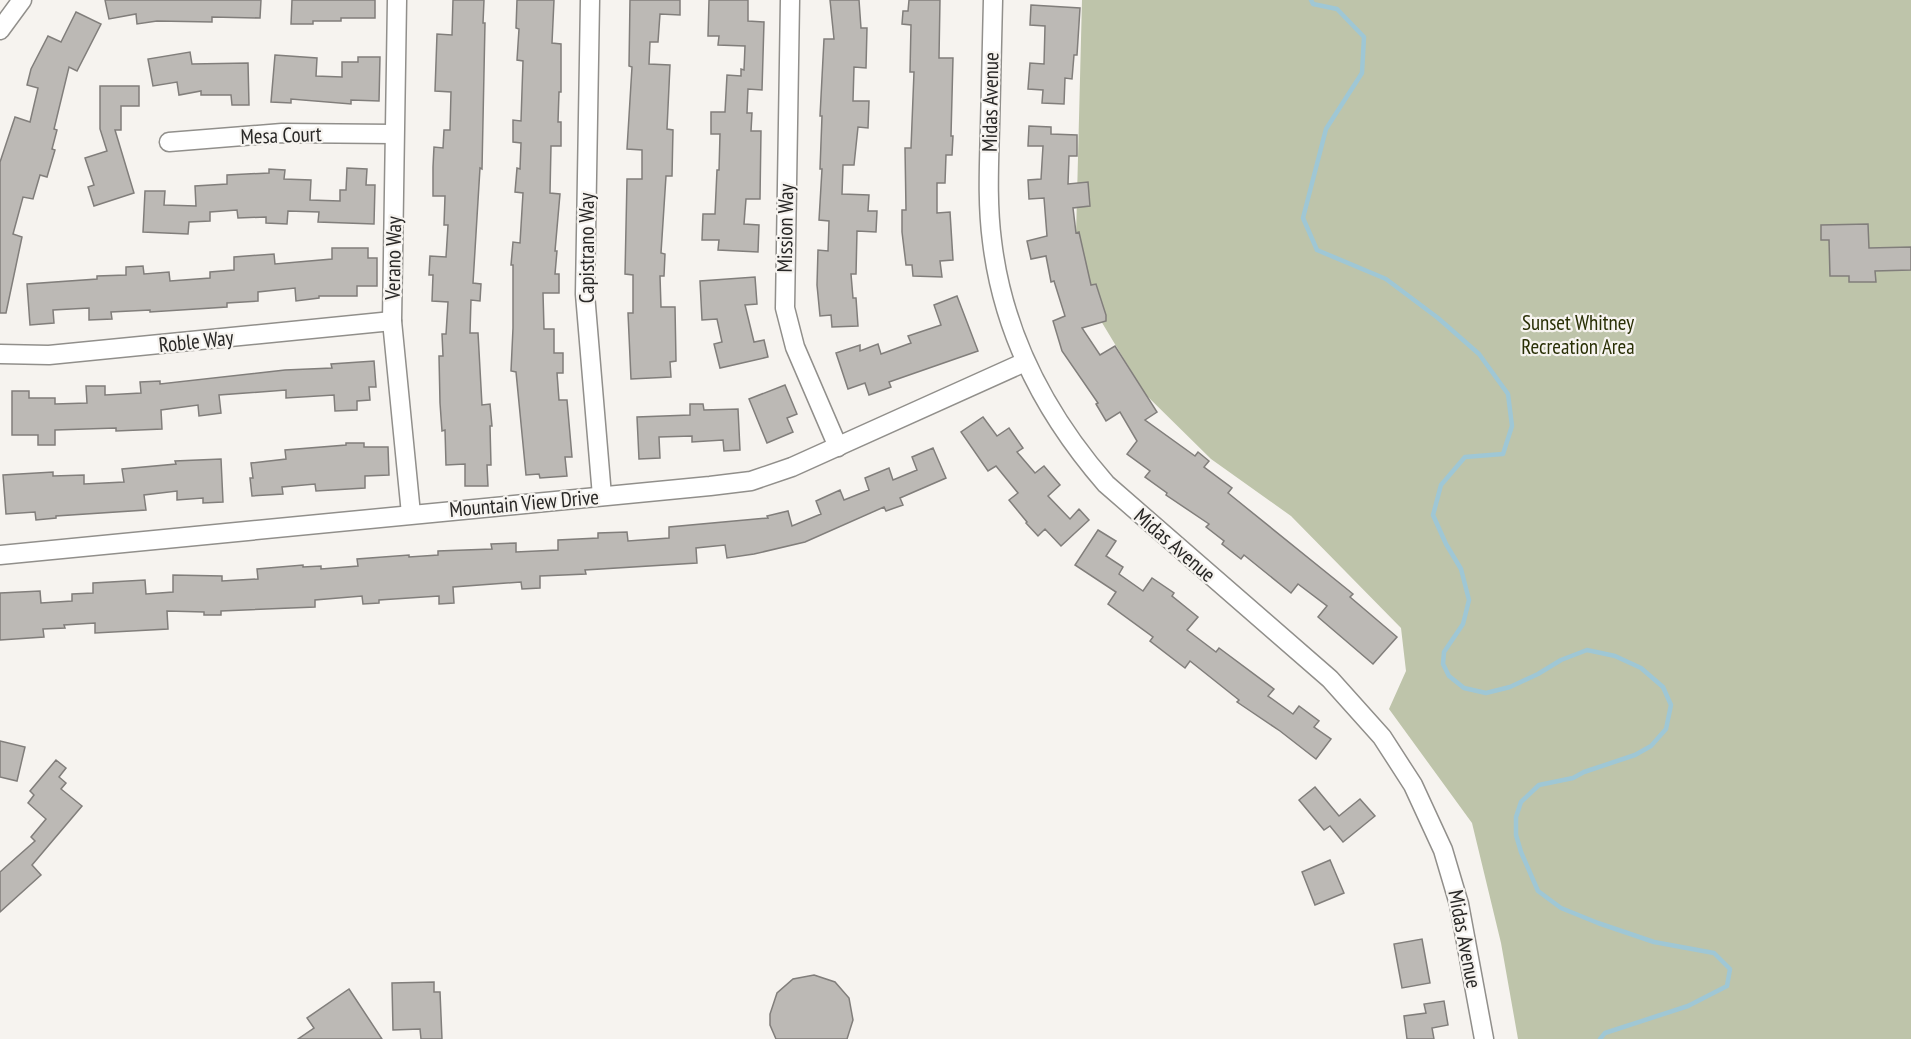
<svg xmlns="http://www.w3.org/2000/svg" width="1911" height="1039" font-family="'PT Sans Narrow',sans-serif">
	<style>
		.green { fill: #bec4aa }
		.lines { fill: none; stroke-linecap: round; stroke-linejoin: round }
		.stream { stroke: #9fc7d5; stroke-width: 4.5 }
		.building { fill: #bcb9b5; stroke: #817e7b; stroke-width: 1.5 }
		.minor-casing { stroke: #918f8b; stroke-width: 21 }
		.minor { stroke: #fff; stroke-width: 18 }
		.labels { text-anchor: middle; dominant-baseline: central; stroke-width: 4.5; stroke-linejoin: round; paint-order: stroke }
		.street-label { font-size: 21px; fill: #292827; stroke: #f6f3ef }
		.park-label { font-size: 21px; fill: #292f05; stroke: #f6f3ef }
	</style>
	<rect width="100%" height="100%" fill="#f6f3ef"/>
	<polygon class="green" points="1082,0 1911,0 1911,1039 1518,1039 1501,943 1472,823 1389,709 1406,671 1401,628 1291,516 1211,459 1145,394 1101,321 1076,236"/>
	<g class="lines">
		<polyline class="stream" points="1311,0 1313,4 1337,9 1364,37 1362,73 1326,129 1303,218 1317,250 1386,279 1438,318 1479,354 1508,394 1512,426 1503,454 1465,457 1441,485 1433,515 1446,544 1461,569 1469,600 1463,624 1444,652 1443,664 1449,676 1464,688 1486,693 1510,687 1538,674 1561,660 1587,650 1615,656 1641,668 1663,687 1671,705 1666,729 1651,746 1635,755 1584,772 1573,778 1539,785 1521,802 1516,817 1516,835 1521,852 1538,891 1561,908 1598,923 1654,942 1714,953 1730,969 1727,986 1688,1006 1605,1033 1600,1039"/>
	</g>
	<g class="building">
		<polygon points="105,0 261,0 260,18 212,17 212,22 157,21 137,24 136,14 109,19"/>
		<polygon points="292,0 375,0 375,18 341,18 341,21 313,21 313,24 291,24"/>
		<polygon points="453,0 484,0 483,23 485,23 482,169 480,168 473,283 481,284 480,301 471,300 470,333 478,333 482,405 490,404 492,426 490,426 491,465 487,465 488,486 465,486 465,464 446,465 445,430 442,431 440,403 439,356 443,356 442,334 446,334 448,302 432,301 433,275 429,275 430,256 446,257 448,225 444,225 445,196 433,196 433,167 434,147 443,148 444,130 450,130 451,92 435,91 437,34 452,35"/>
		<polygon points="517,0 554,0 552,43 561,44 561,92 559,92 558,122 561,122 561,146 551,146 550,193 560,194 555,251 557,251 555,274 559,274 559,293 543,293 544,329 554,329 554,353 563,353 563,373 557,373 559,400 567,400 572,457 565,457 567,476 540,478 539,474 526,475 516,372 511,371 513,328 513,265 511,265 513,242 520,243 523,193 515,192 517,168 520,169 521,143 513,142 513,120 521,121 523,61 517,60 519,29 516,28"/>
		<polygon points="630,0 680,0 680,15 660,14 658,42 650,42 649,64 670,65 667,129 673,130 672,176 666,176 661,253 665,254 664,276 660,276 661,307 675,307 676,361 670,362 671,377 631,379 628,313 633,313 633,275 625,274 627,179 642,179 642,150 627,149 632,67 629,66"/>
		<polygon points="709,0 748,0 748,21 764,22 762,90 748,89 747,113 752,113 751,131 761,131 760,199 746,199 744,224 759,225 758,252 718,250 719,240 702,240 703,214 715,214 717,170 719,170 720,134 711,134 711,112 725,112 727,75 741,76 741,69 744,70 745,46 718,45 719,36 708,36"/>
		<polygon points="830,0 859,0 861,28 867,28 866,68 854,67 853,101 869,101 868,128 858,127 854,165 843,165 842,194 869,195 868,211 877,211 876,232 857,231 856,274 851,274 853,298 856,298 858,326 832,327 831,315 820,316 817,285 818,250 828,251 829,221 819,220 822,169 820,169 822,116 820,116 824,39 834,39"/>
		<polygon points="909,0 940,0 939,58 953,58 951,136 953,136 952,155 946,155 945,183 937,183 937,213 950,212 953,260 940,261 942,277 913,276 912,265 906,265 902,232 902,210 906,210 905,148 911,148 914,72 910,72 911,25 902,24 903,11 908,11"/>
		<polygon points="1031,5 1080,8 1077,55 1074,55 1072,79 1065,78 1064,104 1042,103 1043,90 1028,89 1030,63 1044,64 1045,26 1030,25"/>
		<polygon points="76,12 101,24 77,71 69,67 54,129 57,130 52,149 55,150 47,177 40,175 33,199 23,197 13,234 22,237 6,313 0,313 0,162 15,117 30,122 38,88 27,85 31,69 48,36 61,42"/>
		<polygon points="190,52 192,64 248,63 249,105 232,105 231,95 201,95 201,91 179,95 177,82 153,86 148,59"/>
		<polygon points="275,55 317,58 316,76 342,77 342,62 358,62 358,57 380,57 379,101 351,100 351,104 291,99 291,103 271,102"/>
		<polygon points="100,86 139,86 139,106 121,106 121,130 115,130 134,193 94,206 88,187 94,185 85,158 107,151 100,129"/>
		<polygon points="1029,126 1051,127 1051,134 1077,135 1077,156 1069,156 1068,184 1088,182 1090,206 1073,208 1076,233 1079,232 1091,285 1096,284 1106,315 1106,321 1082,328 1100,355 1115,346 1157,412 1145,420 1195,456 1198,452 1209,461 1204,467 1232,488 1228,493 1353,594 1350,597 1397,637 1373,664 1318,617 1327,606 1298,584 1291,593 1244,555 1241,559 1222,544 1224,541 1206,527 1209,524 1166,495 1167,493 1145,477 1150,471 1127,454 1137,441 1120,412 1106,421 1096,404 1098,403 1062,351 1053,321 1065,316 1054,281 1051,282 1046,256 1031,259 1027,241 1047,236 1044,198 1029,199 1028,180 1041,179 1043,146 1028,146"/>
		<polygon points="347,168 367,169 366,185 375,185 374,224 318,222 319,212 288,211 287,224 266,223 266,217 238,218 237,210 210,212 210,221 189,222 188,234 143,232 145,191 165,191 164,205 196,206 195,186 227,184 227,175 269,173 269,169 285,170 284,179 311,180 310,200 340,201 340,190 346,190"/>
		<polygon points="1868,224 1869,248 1911,247 1911,270 1875,271 1876,282 1849,282 1849,276 1830,276 1829,240 1821,240 1821,225"/>
		<polygon points="332,248 368,248 368,258 377,258 377,286 357,286 357,296 319,296 319,298 296,301 295,288 258,292 258,301 227,303 227,307 150,312 150,310 111,312 112,319 89,320 89,308 53,310 54,323 30,325 27,284 97,279 97,276 126,275 126,267 143,266 144,274 169,272 170,281 210,278 210,272 234,270 234,257 274,254 275,264 332,259"/>
		<polygon points="755,277 757,304 745,305 754,342 764,340 768,357 720,368 714,344 722,342 717,319 702,320 700,281"/>
		<polygon points="957,296 978,351 889,382 891,387 869,395 865,383 848,389 836,353 860,345 860,351 878,344 881,354 911,343 908,336 941,325 934,305"/>
		<polygon points="374,361 376,387 369,387 370,400 357,401 357,410 335,411 334,395 286,398 286,390 219,395 221,413 199,416 198,405 161,410 162,429 116,431 116,428 55,430 55,445 38,445 38,435 12,435 12,391 29,391 29,398 55,398 55,404 87,403 86,386 105,386 105,395 141,393 140,382 160,381 160,384 285,370 332,368 331,364"/>
		<polygon points="785,385 797,414 787,418 793,432 767,443 749,399"/>
		<polygon points="690,404 703,404 704,410 738,409 740,450 724,451 723,440 692,442 692,436 659,437 660,458 639,459 637,417 690,415"/>
		<polygon points="983,417 997,436 1009,428 1023,448 1017,452 1035,473 1044,466 1060,485 1048,496 1070,519 1079,509 1089,520 1061,546 1045,529 1038,536 1026,523 1027,522 1009,500 1018,493 996,466 988,471 961,432"/>
		<polygon points="346,443 364,443 364,447 388,447 389,475 365,476 365,488 316,491 315,484 282,487 283,494 252,496 250,478 253,478 251,463 286,459 285,450 346,445"/>
		<polygon points="933,448 946,478 900,498 903,505 886,511 884,507 805,542 754,554 727,558 725,545 696,548 697,563 585,570 586,574 540,576 540,588 522,589 521,582 453,587 454,603 439,604 439,596 379,600 379,603 363,604 362,596 315,600 315,607 221,611 221,615 204,615 204,612 167,611 168,629 95,633 95,623 64,625 65,628 43,629 44,637 0,640 0,593 40,591 41,603 72,601 72,594 93,593 93,583 145,580 146,594 173,592 173,575 222,576 222,581 258,579 257,569 303,565 303,567 321,566 321,569 358,566 357,559 409,555 409,557 438,555 438,551 492,549 491,544 516,543 516,552 558,550 558,540 598,538 598,533 627,532 628,541 669,538 669,527 768,518 767,516 788,511 792,526 821,514 816,501 840,490 844,500 869,490 865,478 889,468 893,480 917,470 912,457"/>
		<polygon points="221,459 223,502 203,503 203,498 177,500 177,491 144,495 146,510 56,516 56,518 36,520 35,512 6,514 3,475 53,472 53,476 84,475 84,484 124,482 122,469 176,464 175,461"/>
		<polygon points="1098,530 1116,541 1106,556 1123,567 1119,574 1143,591 1152,578 1174,593 1172,596 1198,617 1187,630 1216,652 1219,648 1274,689 1268,696 1293,714 1299,706 1319,721 1314,727 1331,739 1316,759 1280,731 1237,702 1239,700 1190,661 1185,668 1150,641 1153,637 1108,604 1116,592 1075,565"/>
		<polygon points="0,741 25,747 17,781 0,777"/>
		<polygon points="56,760 66,768 59,777 66,783 61,789 82,806 32,865 41,875 0,912 0,872 35,841 31,837 46,819 28,803 34,795 30,791"/>
		<polygon points="1315,787 1339,816 1360,799 1375,816 1343,842 1330,826 1324,830 1299,800"/>
		<polygon points="1330,860 1344,893 1315,905 1302,872"/>
		<polygon points="1422,939 1430,983 1402,988 1394,944"/>
		<polygon points="814,975 835,982 849,998 853,1020 847,1039 776,1039 770,1025 770,1014 777,993 793,979"/>
		<polygon points="434,982 434,992 440,992 442,1039 421,1039 420,1029 393,1030 392,983"/>
		<polygon points="349,989 382,1039 298,1039 314,1028 307,1018"/>
		<polygon points="1444,1001 1448,1025 1432,1028 1434,1039 1407,1039 1404,1016 1426,1013 1424,1004"/>
	</g>
	<g class="lines">
		<g class="minor-casing">
			<g id="minor">
				<polyline points="397,0 392,321 411,514"/>
				<polyline points="590,0 585,294 602,496"/>
				<polyline points="790,0 785,308 795,347 838,447"/>
				<path d="M993 0C992 42 991 85 990 127 989 165 987 203 992 241 1003 333 1046 415 1106 484L1330 679 1382 737 1413 785 1443 850 1459 904 1484 1039"/>
				<polyline points="0,30 22,0"/>
				<polyline points="169,142 282,133 394,134"/>
				<polyline points="0,354 49,355 392,321"/>
				<polyline points="0,555 710,486 751,481 792,467 1025,362"/>
			</g>
		</g>
		<use href="#minor" class="minor"/>
	</g>
	<g class="labels">
		<g class="street-label">
			<text transform="translate(990 102) rotate(-89)">Midas Avenue</text>
			<text transform="translate(281 135) rotate(-2)">Mesa Court</text>
			<text transform="translate(785 228) rotate(-89)">Mission Way</text>
			<text transform="translate(586 248) rotate(-90)">Capistrano Way</text>
			<text transform="translate(393 258) rotate(-89)">Verano Way</text>
			<text transform="translate(196 341) rotate(-6)">Roble Way</text>
			<text transform="translate(524 503) rotate(-5)">Mountain View Drive</text>
			<text transform="translate(1175 545) rotate(41)">Midas Avenue</text>
			<text transform="translate(1465 939) rotate(79)">Midas Avenue</text>
		</g>
		<g class="park-label">
			<text x="1578" y="322">Sunset Whitney<tspan x="1578" dy="24">Recreation Area</tspan></text>
		</g>
	</g>
</svg>
